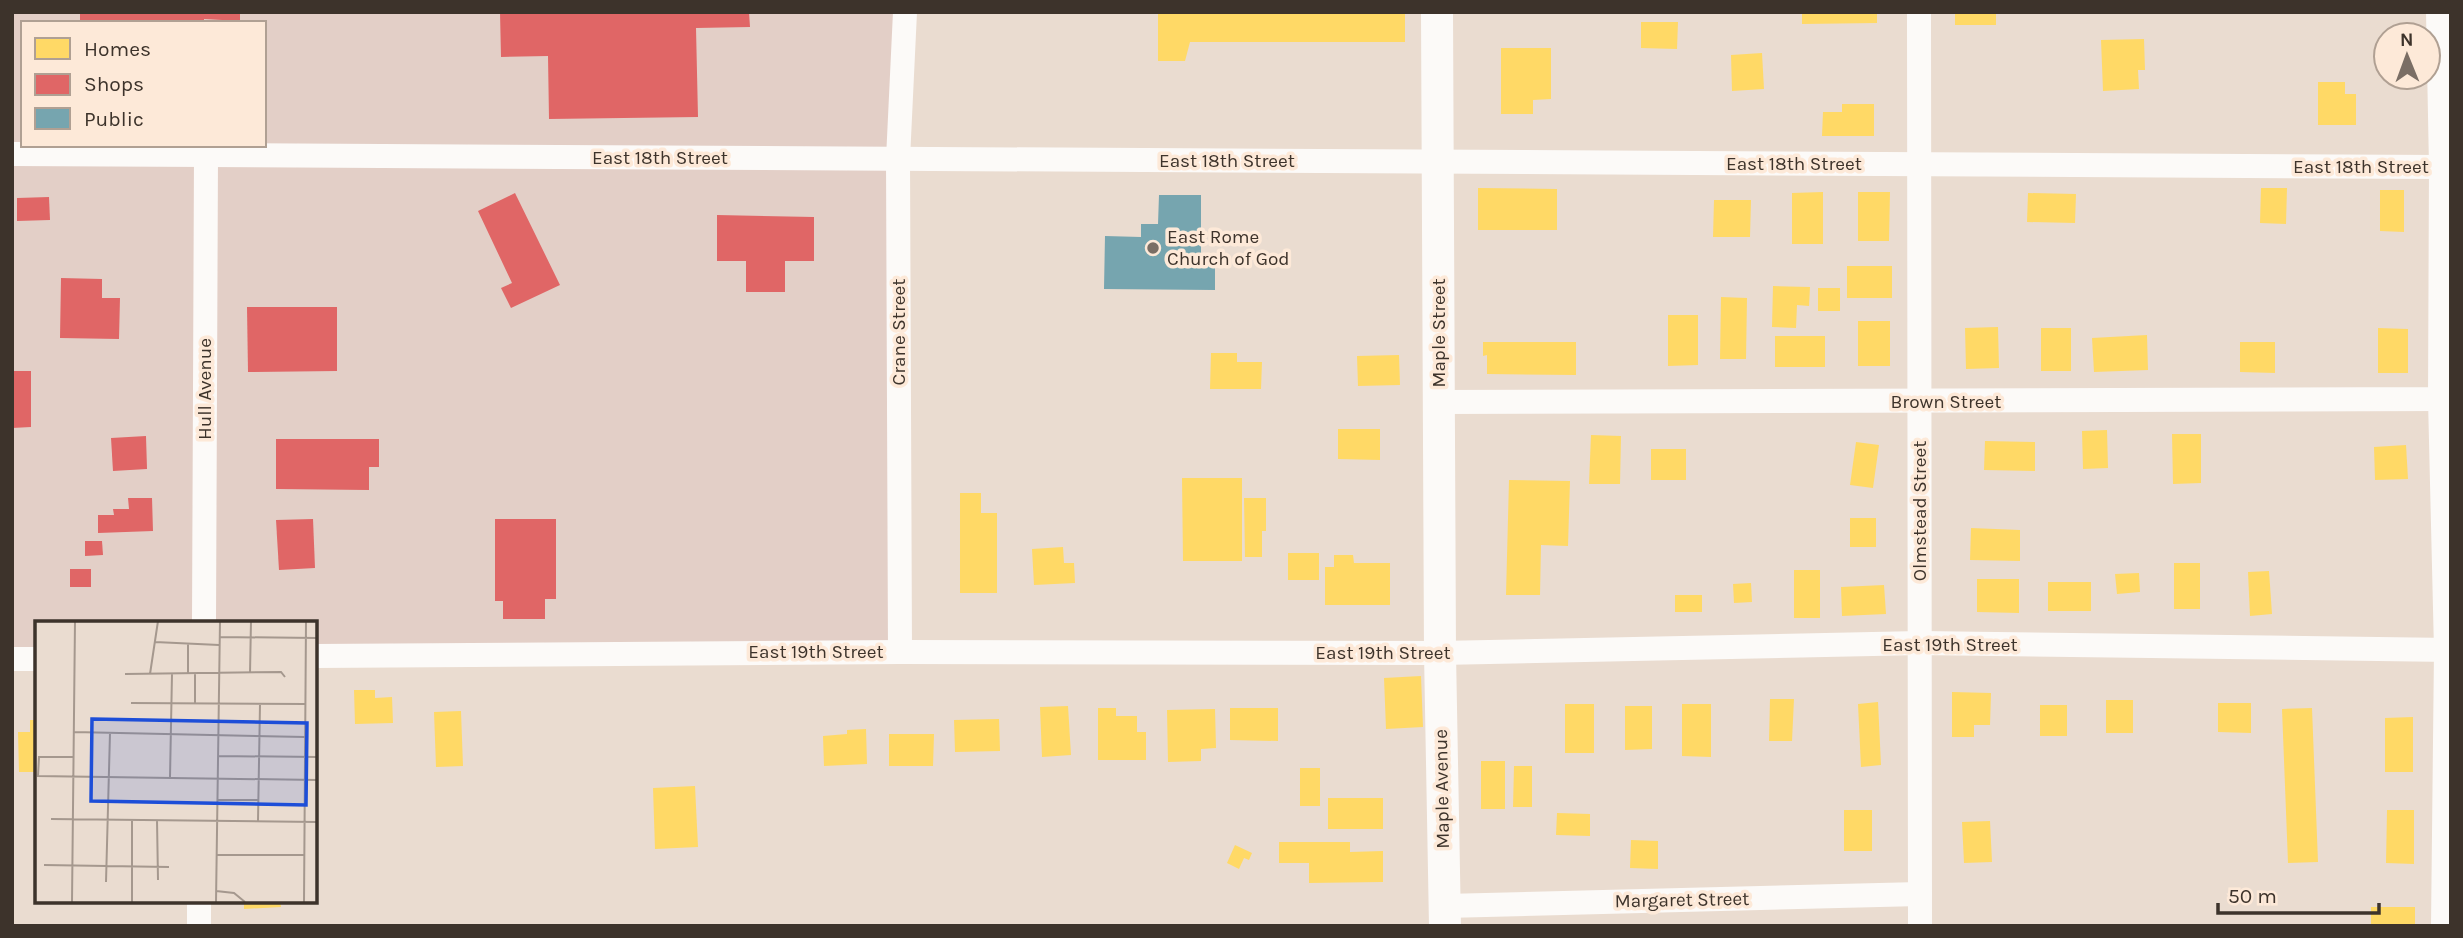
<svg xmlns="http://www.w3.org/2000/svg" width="2463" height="938" font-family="Karla,sans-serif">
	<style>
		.commercial { fill: #e3cfc7; fill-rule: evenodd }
		.homes { fill: #ffd966 }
		.shops { fill: #e06666 }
		.public { fill: #76a5af }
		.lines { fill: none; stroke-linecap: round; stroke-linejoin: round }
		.minor { stroke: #fcfaf8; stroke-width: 24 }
		.major { stroke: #fcfaf8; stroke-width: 32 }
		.poi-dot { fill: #7a6e65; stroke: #fde9d8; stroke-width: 2.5 }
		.labels { text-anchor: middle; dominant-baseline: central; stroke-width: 7; stroke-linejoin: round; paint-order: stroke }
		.street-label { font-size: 19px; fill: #3d332b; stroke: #fde9d8 }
		.poi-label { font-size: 19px; fill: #3d332b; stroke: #fde9d8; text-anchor: start }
		.inset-road { fill: none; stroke: #a5988e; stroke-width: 2 }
		.view { fill: #1d4ed8; fill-opacity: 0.15; stroke: #1d4ed8; stroke-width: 3.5 }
		.inset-edge { fill: none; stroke: #3d332b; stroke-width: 3.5 }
	</style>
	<rect width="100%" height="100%" fill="#eadcd0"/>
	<path class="commercial" d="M12 12H900V652L315 658V623H37V660L12 661ZM23 23H264V145H23Z"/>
	<g class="homes">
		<polygon points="1158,12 1405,12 1405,42 1190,42 1185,61 1158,61"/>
		<polygon points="1802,12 1877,12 1877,23 1802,24"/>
		<rect x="1955" y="12" width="41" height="13"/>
		<polygon points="1641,22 1678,22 1677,49 1641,48"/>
		<polygon points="2144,39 2145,70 2138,70 2139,89 2103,91 2101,40"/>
		<polygon points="1501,48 1551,48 1551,99 1533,100 1533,114 1501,114"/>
		<polygon points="1762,53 1764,89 1732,91 1731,55"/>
		<polygon points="2318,82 2345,82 2345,94 2356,94 2356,125 2318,125"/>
		<polygon points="1842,104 1874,104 1874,136 1822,136 1823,112 1842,112"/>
		<polygon points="1478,188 1557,189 1557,230 1478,230"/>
		<polygon points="2261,188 2287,188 2286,224 2260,223"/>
		<polygon points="2380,190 2404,190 2404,232 2380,231"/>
		<polygon points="1823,192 1823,244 1792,244 1792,193"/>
		<polygon points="1858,192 1890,192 1889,241 1858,241"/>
		<polygon points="2028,193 2076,194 2075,223 2027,222"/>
		<polygon points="1714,200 1751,200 1750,237 1713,237"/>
		<rect x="1847" y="266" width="45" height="32"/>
		<polygon points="1773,286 1810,287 1809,306 1797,305 1796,328 1772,327"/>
		<rect x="1818" y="288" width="22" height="23"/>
		<polygon points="1721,297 1747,298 1746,359 1720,359"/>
		<polygon points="1668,315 1698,315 1698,365 1668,366"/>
		<rect x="1858" y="321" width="32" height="45"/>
		<polygon points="1998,327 1999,368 1966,369 1965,328"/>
		<rect x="2041" y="328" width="30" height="43"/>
		<polygon points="2378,328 2408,329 2408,373 2378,373"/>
		<polygon points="2147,335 2148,370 2094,372 2092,338"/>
		<rect x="1775" y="336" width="50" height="31"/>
		<polygon points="1483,342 1576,342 1576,375 1487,374 1487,355 1483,356"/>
		<polygon points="2240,342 2275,342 2275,373 2240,372"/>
		<polygon points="1211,353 1237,353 1237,362 1262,362 1261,389 1210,389"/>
		<polygon points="1399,355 1400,385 1358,386 1357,356"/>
		<polygon points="1338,429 1380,429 1380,460 1338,459"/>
		<polygon points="2107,430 2108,468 2083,469 2082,431"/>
		<polygon points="2172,434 2201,434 2201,483 2173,484"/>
		<polygon points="1591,435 1621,436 1620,484 1589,484"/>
		<polygon points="1985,441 2035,442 2035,471 1984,470"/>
		<polygon points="1856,442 1879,445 1873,488 1850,485"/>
		<polygon points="2406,445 2408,479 2375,480 2374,447"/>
		<rect x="1651" y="449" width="35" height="31"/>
		<polygon points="1182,478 1242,478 1242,561 1183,561"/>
		<polygon points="1509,480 1570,481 1568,546 1541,545 1540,595 1506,595"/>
		<polygon points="960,493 981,493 981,513 997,513 997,593 960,593"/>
		<polygon points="1244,498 1266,498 1266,531 1262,531 1262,557 1245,557"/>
		<rect x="1850" y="518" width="26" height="29"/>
		<polygon points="1971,528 2020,530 2020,561 1970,560"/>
		<polygon points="1063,547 1064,563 1074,563 1075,583 1034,585 1032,549"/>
		<rect x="1288" y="553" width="31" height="27"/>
		<polygon points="1334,555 1353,555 1354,563 1390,563 1390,605 1325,605 1325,567 1334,567"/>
		<rect x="2174" y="563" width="26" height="46"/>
		<rect x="1794" y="570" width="26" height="48"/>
		<polygon points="2269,571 2272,614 2250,616 2248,572"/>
		<polygon points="2139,573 2140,592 2117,594 2115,574"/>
		<polygon points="1977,579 2019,579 2019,613 1977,612"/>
		<rect x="2048" y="582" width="43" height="29"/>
		<polygon points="1751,583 1752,602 1734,603 1733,584"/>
		<polygon points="1884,585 1886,614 1842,616 1841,587"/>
		<rect x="1675" y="595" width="27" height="17"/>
		<polygon points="1421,676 1423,727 1386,729 1384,678"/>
		<polygon points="354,690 375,690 375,698 392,697 393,723 355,724"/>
		<polygon points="1952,692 1991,693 1990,725 1974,725 1974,737 1952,737"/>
		<polygon points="1770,699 1794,699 1792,741 1769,741"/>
		<rect x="2106" y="700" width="27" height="33"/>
		<polygon points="1878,702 1881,765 1861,767 1858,704"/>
		<polygon points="2218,703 2251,703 2251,733 2218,732"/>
		<rect x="1565" y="704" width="29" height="49"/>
		<polygon points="1682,704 1711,704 1711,757 1682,756"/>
		<rect x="2040" y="705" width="27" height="31"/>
		<polygon points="1068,706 1071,755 1042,757 1040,707"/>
		<polygon points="1625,706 1652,706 1652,749 1625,750"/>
		<polygon points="1098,708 1116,708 1116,716 1137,716 1137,732 1146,732 1146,760 1098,760"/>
		<polygon points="1230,708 1278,708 1278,741 1230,740"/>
		<polygon points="2312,708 2318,862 2288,863 2282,709"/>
		<polygon points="1215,709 1216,748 1201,749 1201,761 1168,762 1167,710"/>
		<polygon points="461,711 463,766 436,767 434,712"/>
		<polygon points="2413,717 2413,772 2385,772 2385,718"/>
		<polygon points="999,719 1000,751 955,752 954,720"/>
		<polygon points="30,720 37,720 37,772 19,772 18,732 30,732"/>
		<polygon points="866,729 867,764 824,766 823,736 847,734 847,730"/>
		<polygon points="889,734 934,734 933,766 889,766"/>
		<rect x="1481" y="761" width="24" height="48"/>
		<polygon points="1514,766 1532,766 1532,807 1513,807"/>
		<rect x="1300" y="768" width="20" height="38"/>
		<polygon points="695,786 698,847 655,849 653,788"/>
		<rect x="1328" y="798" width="55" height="31"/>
		<rect x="1844" y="810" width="28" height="41"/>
		<polygon points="2387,810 2414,810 2414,864 2386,863"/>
		<polygon points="1557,813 1590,814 1590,836 1556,835"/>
		<polygon points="1990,821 1992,862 1964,863 1962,822"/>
		<polygon points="1631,840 1658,841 1658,869 1630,868"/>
		<polygon points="1279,842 1350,842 1350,852 1383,851 1383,882 1309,883 1309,863 1279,863"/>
		<polygon points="1235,845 1252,853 1249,860 1244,858 1239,869 1227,863"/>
		<polygon points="244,901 280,901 281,907 244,909"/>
		<rect x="2371" y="907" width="44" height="19"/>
	</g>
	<g class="shops">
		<polygon points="80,12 240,12 240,21 204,19 204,23 80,23"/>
		<polygon points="500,12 749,12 750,27 696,28 698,117 549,119 548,56 501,57"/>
		<polygon points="515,193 560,285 511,308 501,288 512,283 478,211"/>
		<polygon points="49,197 50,220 17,221 17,198"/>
		<polygon points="717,215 814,217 814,261 785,261 785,292 746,292 746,261 717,261"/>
		<polygon points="61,278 102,279 102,298 120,298 119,339 60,338"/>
		<polygon points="247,307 337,307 337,371 248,372"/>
		<polygon points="12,371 31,371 31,427 12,428"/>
		<polygon points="146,436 147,469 113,471 111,438"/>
		<polygon points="276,439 379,439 379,467 369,467 369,490 276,489"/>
		<polygon points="128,498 152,498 153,531 98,533 98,515 114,515 113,509 129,509"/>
		<polygon points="313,519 315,568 279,570 276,520"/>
		<polygon points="495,519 556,519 556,599 545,599 545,619 503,619 503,601 495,601"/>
		<polygon points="85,541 102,541 103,555 85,556"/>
		<rect x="70" y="569" width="21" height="18"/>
	</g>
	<polygon class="public" points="1159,195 1201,195 1201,260 1215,260 1215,290 1104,289 1105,236 1141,237 1141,224 1158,224"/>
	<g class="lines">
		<g class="minor">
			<polyline points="1919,12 1920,926"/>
			<polyline points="2438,12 2441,167 2440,399 2446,650 2443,926"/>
			<polyline points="12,154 2441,167"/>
			<polyline points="1439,402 2440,399 2451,393"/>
			<polyline points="204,623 206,155"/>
			<polyline points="900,652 898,159 905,12"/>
			<polyline points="315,656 900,652 1440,653 1920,643 2451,650"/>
			<polyline points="12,659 37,659"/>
			<polyline points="1445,906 1920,894"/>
			<polyline points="199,926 199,901"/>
		</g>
		<polyline class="major" points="1437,12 1440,653 1445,926"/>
	</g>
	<circle class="poi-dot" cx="1153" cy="248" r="7"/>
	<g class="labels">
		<g class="street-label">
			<text x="660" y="158">East 18th Street</text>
			<text x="1227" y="161">East 18th Street</text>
			<text x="1794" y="164">East 18th Street</text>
			<text x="2361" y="167">East 18th Street</text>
			<text transform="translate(899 332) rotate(-90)">Crane Street</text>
			<text transform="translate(1439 333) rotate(-90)">Maple Street</text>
			<text transform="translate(205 389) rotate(-90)">Hull Avenue</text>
			<text x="1946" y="402">Brown Street</text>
			<text transform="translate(1920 511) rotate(-90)">Olmstead Street</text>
			<text x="1950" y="645">East 19th Street</text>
			<text x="816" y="652">East 19th Street</text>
			<text x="1383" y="653">East 19th Street</text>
			<text transform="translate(1442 789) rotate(-91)">Maple Avenue</text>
			<text transform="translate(1682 900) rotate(-1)">Margaret Street</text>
		</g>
		<g class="poi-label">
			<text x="1167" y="237">East Rome<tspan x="1167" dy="22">Church of God</tspan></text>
		</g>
	</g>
	<g transform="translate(35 621)">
		<rect width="282" height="282" fill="#eadcd0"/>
		<path class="inset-road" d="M184 16 282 17M120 21 184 24M153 52V22M215 52 216 0M90 53 246 51 250 56M115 53 123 0M96 82 270 83M160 83V53M39 111 270 116M183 135 282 136M38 136H4L3 155 282 159M135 156 137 53M183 179H223M16 198 282 201M122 199 123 259M223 200 225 83M182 234H270M9 244 134 246M71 261 75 112M181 270 199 272 210 281M37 281 40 0M97 281V199M181 281 185 0M269 281 271 0"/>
		<path class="view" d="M57 98 272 102 271 184 56 180Z"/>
		<rect width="282" height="282" class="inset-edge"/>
	</g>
	<rect width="2463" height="938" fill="none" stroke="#3d332b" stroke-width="28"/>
	<rect x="21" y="21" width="245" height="126" fill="#fde9d8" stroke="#b0a093" stroke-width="2"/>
	<rect x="35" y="38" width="35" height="21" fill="#ffd966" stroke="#b0a093" stroke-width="2"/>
	<text x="84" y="56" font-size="21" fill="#3d332b">Homes</text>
	<rect x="35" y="74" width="35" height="21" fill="#e06666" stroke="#b0a093" stroke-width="2"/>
	<text x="84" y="91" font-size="21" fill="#3d332b">Shops</text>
	<rect x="35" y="108" width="35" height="21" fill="#76a5af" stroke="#b0a093" stroke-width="2"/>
	<text x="84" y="126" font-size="21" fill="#3d332b">Public</text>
	<g transform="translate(2407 56) rotate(359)"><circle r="33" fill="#fde9d8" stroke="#b0a093" stroke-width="2"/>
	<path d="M0-5L12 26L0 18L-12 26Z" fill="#7a6e65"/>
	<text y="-10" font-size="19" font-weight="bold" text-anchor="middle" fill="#3d332b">N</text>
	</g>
	<path d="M2218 903v10h161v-10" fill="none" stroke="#3d332b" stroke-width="3.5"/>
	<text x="2228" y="903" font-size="21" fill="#3d332b" stroke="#fde9d8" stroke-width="5" paint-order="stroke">50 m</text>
</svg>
